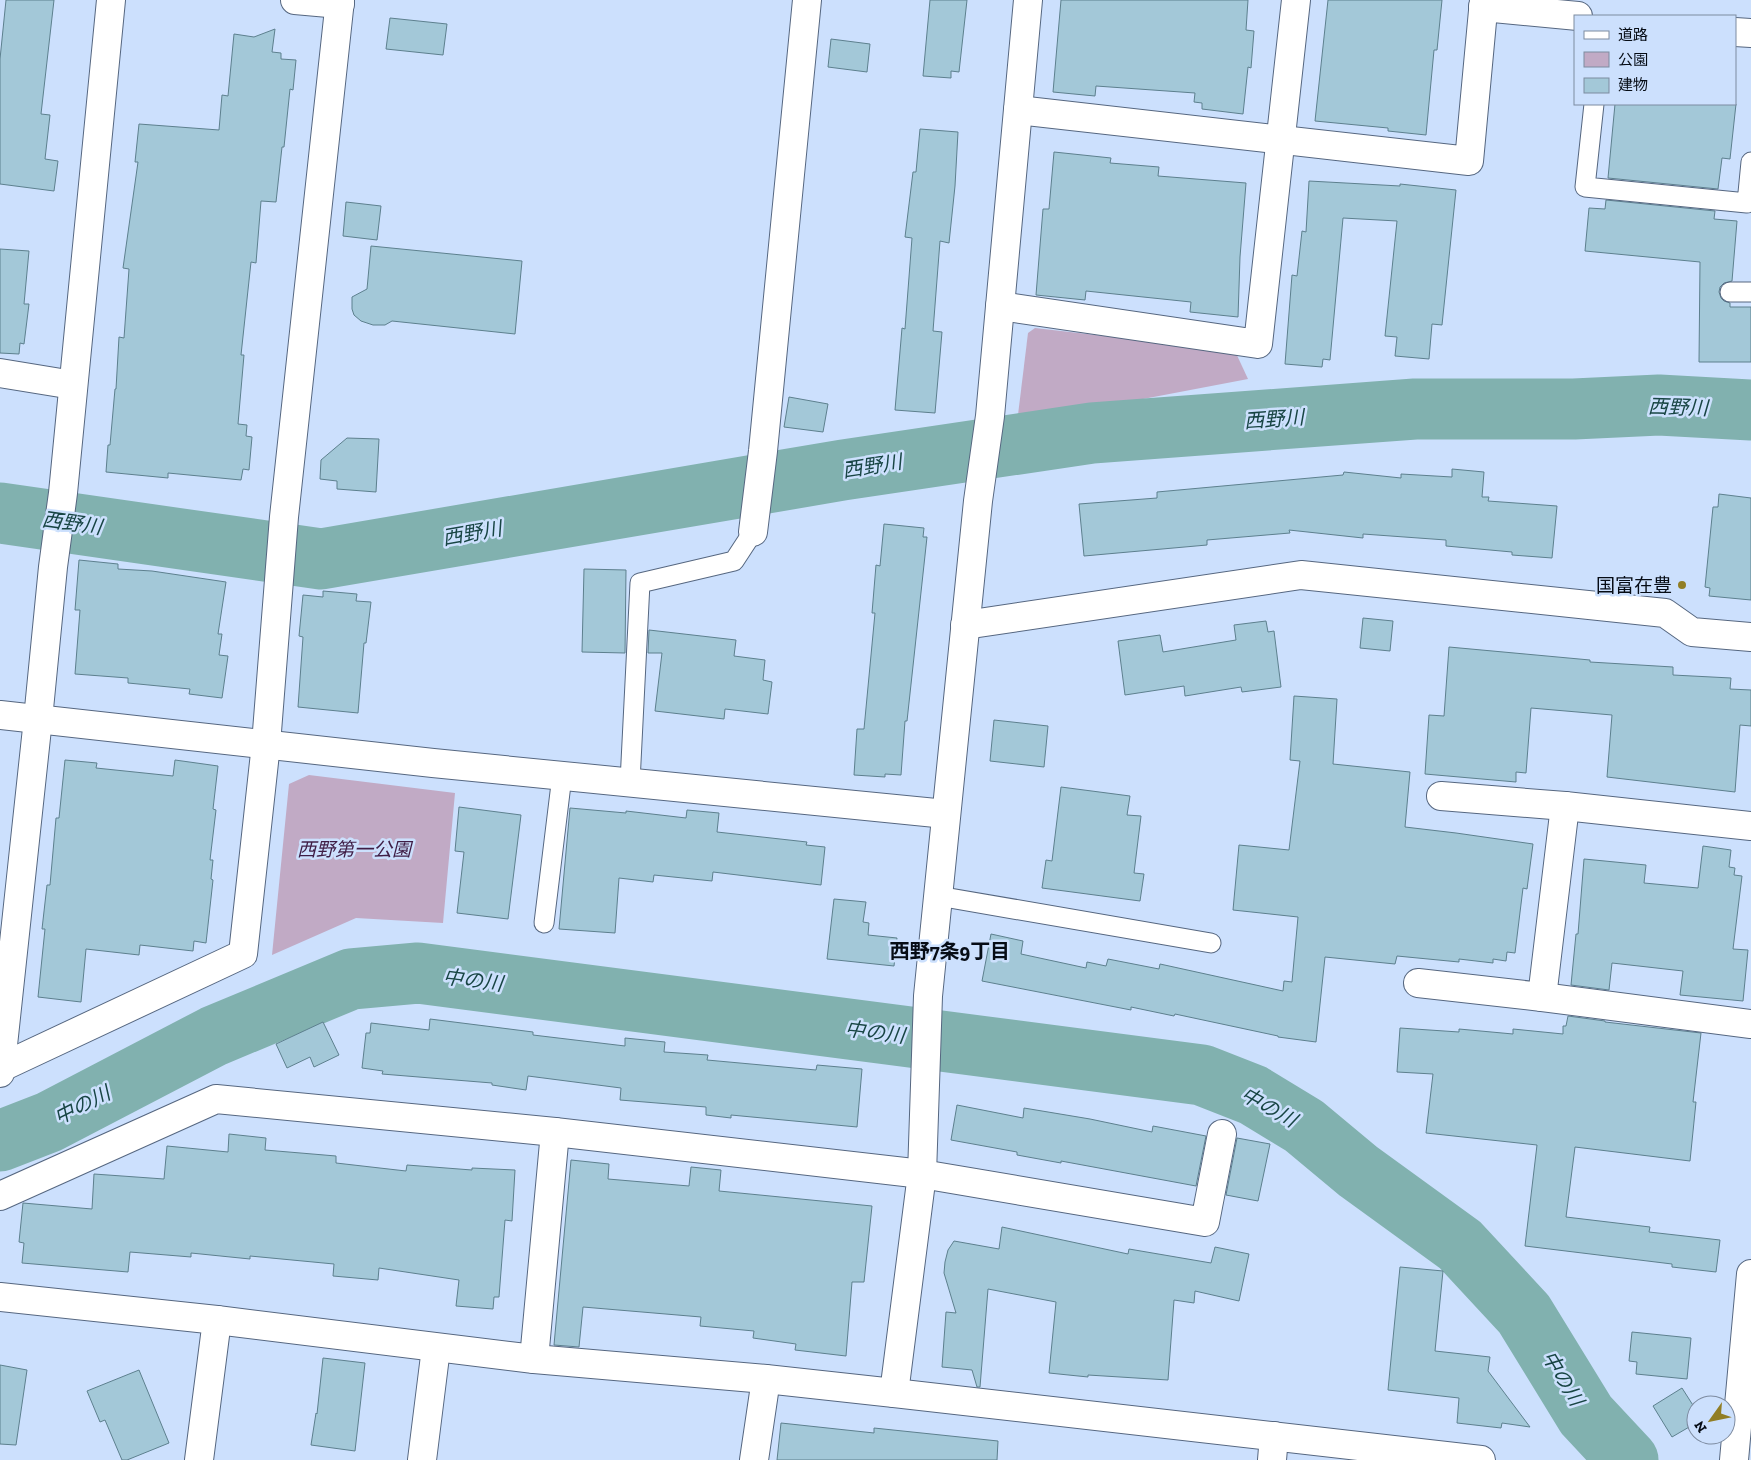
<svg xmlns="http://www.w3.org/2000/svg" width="1751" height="1460" font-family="'Zilla Slab','Noto Sans JP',serif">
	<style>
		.green { fill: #c1aac5 }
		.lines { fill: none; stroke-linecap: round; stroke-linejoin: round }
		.river { stroke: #81b1af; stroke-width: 61 }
		.building { fill: #a3c8d8; stroke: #5d808e }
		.lane-casing { stroke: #566780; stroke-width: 21 }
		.street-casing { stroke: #566780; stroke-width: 30 }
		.lane { stroke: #fff; stroke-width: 19 }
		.street { stroke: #fff; stroke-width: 28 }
		.poi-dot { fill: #917e25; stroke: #cce0fd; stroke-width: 2 }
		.labels { text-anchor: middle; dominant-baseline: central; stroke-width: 5; stroke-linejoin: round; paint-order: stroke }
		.poi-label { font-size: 19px; fill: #060c15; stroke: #cce0fd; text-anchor: end }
		.park-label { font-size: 19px; font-style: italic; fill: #3f1d45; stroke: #cce0fd }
		.water-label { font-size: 20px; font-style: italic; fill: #184544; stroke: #cce0fd }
		.neighbourhood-label { font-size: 20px; font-weight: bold; fill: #060c15; stroke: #cce0fd }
	</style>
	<rect width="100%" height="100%" fill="#cce0fd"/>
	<g class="green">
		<polygon points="1035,328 1235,351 1248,379 1017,423 1028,333"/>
		<polygon points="309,775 455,793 443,923 356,918 272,955 289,784"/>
	</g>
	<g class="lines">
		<g class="river">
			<polyline points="0,513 321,559 843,470 1092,433 1415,409 1574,409 1659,405 1751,410"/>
			<polyline points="0,1141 49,1122 214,1036 351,979 418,973 1202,1075 1253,1095 1304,1126 1358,1171 1460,1245 1524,1314 1586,1415 1628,1460"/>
		</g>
	</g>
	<g class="building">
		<polygon points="6,0 54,0 41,114 50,115 45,159 58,161 54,191 0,184 0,59"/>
		<polygon points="930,0 967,0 959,72 951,71 951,78 923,76"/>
		<polygon points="1061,0 1248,0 1246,30 1254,31 1251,68 1248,67 1243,114 1202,109 1202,103 1194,102 1195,93 1096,86 1095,96 1053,92"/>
		<polygon points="1328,0 1442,0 1437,50 1434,50 1426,135 1388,131 1388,128 1315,121"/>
		<polygon points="390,18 447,24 443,55 386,49"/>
		<polygon points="275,29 272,52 281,53 281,59 296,60 293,90 290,89 284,147 282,147 276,202 261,201 256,263 251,262 241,355 244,355 238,424 247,425 246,436 252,437 249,470 243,469 241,480 168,473 168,478 106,472 108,445 110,445 115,389 116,389 119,337 124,338 129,269 123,268 138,162 135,162 139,124 219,130 222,95 228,96 234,34 254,37"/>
		<polygon points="831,39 870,44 867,72 828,67"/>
		<polygon points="1615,104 1736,104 1730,159 1722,158 1718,189 1608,178"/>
		<polygon points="920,129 958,132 955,186 949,243 940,241 933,331 942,332 935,413 895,410 902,328 905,329 912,238 905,237 913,172 916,172"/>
		<polygon points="1054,152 1111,158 1110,163 1159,167 1158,176 1246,183 1240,257 1238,317 1190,312 1191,302 1086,291 1085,300 1036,295 1043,209 1049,209"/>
		<polygon points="1309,181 1400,186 1400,184 1456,190 1442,325 1432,324 1429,359 1395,356 1397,337 1385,336 1397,221 1343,218 1330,360 1323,359 1322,367 1285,364 1292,275 1297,276 1302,231 1306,232"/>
		<polygon points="1606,200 1715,211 1714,219 1737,221 1732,281 1724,283 1720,287 1719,292 1721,298 1724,301 1730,303 1730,307 1751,307 1751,362 1699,362 1700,262 1585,251 1589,208 1605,209"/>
		<polygon points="346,202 381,206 377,240 343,236"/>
		<polygon points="371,246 522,261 515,334 392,321 385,325 373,325 361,321 354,315 352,309 352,297 367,289"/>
		<polygon points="0,249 29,251 24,304 29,304 24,344 20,343 19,354 0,353"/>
		<polygon points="789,397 828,404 823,432 784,427"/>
		<polygon points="347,438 379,439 376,492 337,489 337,481 320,479 321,460"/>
		<polygon points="1452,469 1484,472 1482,497 1489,497 1488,501 1557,506 1552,558 1512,555 1512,552 1446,546 1446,540 1363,534 1363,538 1289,530 1290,533 1207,540 1207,545 1084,556 1079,504 1157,498 1157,492 1343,475 1344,472 1401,478 1401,474 1452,477"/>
		<polygon points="1719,494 1751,498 1751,600 1709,596 1710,588 1705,587 1713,507 1718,507"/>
		<polygon points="884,524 924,528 923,537 927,537 913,666 907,721 905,721 901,775 885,774 885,777 854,775 857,729 864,729 875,613 872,613 876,565 880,566"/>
		<polygon points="79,560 118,564 118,569 152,571 226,582 218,634 222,634 219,655 228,656 222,698 189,694 190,689 128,683 128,678 75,674 80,610 75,610"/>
		<polygon points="584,569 626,570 625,653 582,652"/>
		<polygon points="323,591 357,594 356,601 371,602 366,643 364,643 358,713 298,707 303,637 299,636 303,595 323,597"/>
		<polygon points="1363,618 1393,621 1390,651 1360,648"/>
		<polygon points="1266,621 1268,632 1274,631 1281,687 1242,692 1241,687 1185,696 1184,686 1125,695 1118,641 1160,635 1163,652 1236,640 1234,625"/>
		<polygon points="649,630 736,640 734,656 765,660 763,680 772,682 768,714 725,709 724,719 655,711 662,653 648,653"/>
		<polygon points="1449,647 1590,660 1590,662 1673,667 1673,675 1731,678 1730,689 1751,690 1751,726 1740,725 1735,792 1607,777 1612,715 1531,708 1526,773 1516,772 1516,782 1425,774 1429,715 1444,716"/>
		<polygon points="1294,696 1337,699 1333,764 1410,772 1405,827 1456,833 1533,844 1527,889 1523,888 1515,953 1507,952 1506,961 1493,959 1493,963 1459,959 1459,962 1397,956 1395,964 1325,957 1316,1042 1278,1037 1278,1036 1175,1014 1174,1016 1131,1007 1131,1010 982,981 991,934 1023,941 1021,954 1086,968 1087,962 1106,966 1108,959 1159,969 1160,964 1283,991 1284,981 1292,982 1298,917 1233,910 1239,845 1289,850 1300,761 1290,760"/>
		<polygon points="994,720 1048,726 1044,767 990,761"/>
		<polygon points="65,760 97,763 96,768 173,776 175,760 218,766 213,809 216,810 210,860 213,860 211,879 213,880 206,943 194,941 193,951 140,945 139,955 86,949 81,1002 38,997 45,929 42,929 47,885 50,885 56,818 59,818"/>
		<polygon points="1061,787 1130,796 1127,815 1141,816 1134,873 1144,874 1140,901 1042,888 1046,860 1052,861"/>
		<polygon points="459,807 521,815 508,919 457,913 464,852 455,851"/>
		<polygon points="570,808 626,813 626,811 686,818 687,810 719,813 717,832 807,842 806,845 825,847 821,885 713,872 712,881 654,875 653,882 619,878 615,933 559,929"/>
		<polygon points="1703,846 1731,850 1729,867 1735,868 1734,875 1742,876 1733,949 1748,950 1743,1001 1680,995 1683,971 1612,963 1609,990 1571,985 1576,934 1578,934 1584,859 1646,865 1644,883 1698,888"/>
		<polygon points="834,899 866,902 863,922 869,923 868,935 897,938 894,966 827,959"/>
		<polygon points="1568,1016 1605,1021 1605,1022 1701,1033 1693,1102 1696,1102 1690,1161 1575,1147 1566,1217 1650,1227 1649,1232 1720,1240 1716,1272 1672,1267 1672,1264 1525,1246 1537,1145 1426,1133 1433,1074 1397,1072 1400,1028 1459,1032 1459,1029 1513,1034 1513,1029 1563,1034 1563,1026 1566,1026"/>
		<polygon points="430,1019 533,1032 533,1035 625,1046 625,1038 665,1042 664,1052 708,1055 707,1060 816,1070 817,1065 862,1069 857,1127 731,1115 731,1118 706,1115 706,1107 620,1100 621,1088 528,1076 526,1090 492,1085 492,1083 382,1074 383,1071 362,1068 366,1033 370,1033 371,1023 429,1030"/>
		<polygon points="323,1022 339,1055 314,1067 310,1057 287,1068 276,1044"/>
		<polygon points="957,1105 1023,1118 1024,1108 1090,1119 1152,1132 1153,1126 1206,1136 1196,1186 1061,1161 1061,1163 1017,1155 1017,1152 951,1140"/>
		<polygon points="229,1134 266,1138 265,1150 336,1156 336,1163 406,1171 407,1165 472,1170 472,1168 515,1170 512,1221 505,1220 499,1297 494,1297 493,1309 456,1306 459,1280 379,1268 378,1280 333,1276 334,1264 250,1256 250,1259 191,1253 191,1257 130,1252 128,1272 22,1263 24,1243 19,1242 23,1203 92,1209 94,1174 164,1179 167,1146 228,1152"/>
		<polygon points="1237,1138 1270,1144 1258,1201 1226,1195"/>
		<polygon points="571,1160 609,1164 608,1179 689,1186 691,1167 721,1170 719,1191 872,1206 864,1282 852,1282 846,1356 795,1350 796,1344 753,1338 754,1331 700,1326 701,1317 583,1307 579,1347 554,1345"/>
		<polygon points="1002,1227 1128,1254 1129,1249 1211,1263 1215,1247 1249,1254 1239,1301 1195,1291 1194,1303 1174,1300 1168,1380 1088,1375 1088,1377 1049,1373 1056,1302 988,1289 980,1387 977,1387 972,1370 942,1367 946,1312 956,1313 944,1273 945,1262 948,1250 954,1241 999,1249"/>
		<polygon points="1400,1267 1443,1271 1435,1351 1490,1357 1488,1371 1530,1427 1502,1423 1501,1428 1457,1423 1459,1398 1388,1390"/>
		<polygon points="1632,1332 1691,1338 1687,1379 1636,1374 1637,1362 1629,1361"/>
		<polygon points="323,1358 365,1363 355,1451 311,1445 316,1413 317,1414"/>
		<polygon points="0,1365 27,1370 16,1445 0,1444"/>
		<polygon points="139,1370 169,1443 127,1460 122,1460 105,1420 100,1422 87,1391"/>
		<polygon points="1682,1388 1696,1410 1696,1423 1672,1437 1653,1406"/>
		<polygon points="781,1423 874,1433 874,1428 998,1441 997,1460 777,1460"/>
	</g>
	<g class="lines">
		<g class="lane-casing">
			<g id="lane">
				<polyline points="1594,104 1585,187 1747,203 1751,162"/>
				<polyline points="1730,292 1751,292"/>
				<polyline points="630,782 640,583 734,561 753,532"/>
				<polyline points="938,896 1211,943"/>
				<polyline points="544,923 562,776"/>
			</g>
		</g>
		<g class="street-casing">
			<g id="street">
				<polyline points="295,0 340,4"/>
				<polyline points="1483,7 1578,16"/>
				<polyline points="1735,32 1751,33"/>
				<polyline points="1018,110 1469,161 1484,0"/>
				<polyline points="1000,306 1258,344 1296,0"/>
				<polyline points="0,373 73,385"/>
				<polyline points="753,532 763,451 807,0"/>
				<polyline points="965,625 1301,575 1665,613 1692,632 1751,637"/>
				<polyline points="0,715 433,763 946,814"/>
				<polyline points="1441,796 1565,806 1751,826"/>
				<polyline points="1418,983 1542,997 1751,1024"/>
				<polyline points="1542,997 1565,806"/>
				<polyline points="0,1068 243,954 266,744 284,517 340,0"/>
				<polyline points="0,1073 38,719 53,567 63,493 111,0"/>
				<polyline points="0,1196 216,1099 555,1132 922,1174 1205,1222 1222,1134"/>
				<polyline points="0,1297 217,1320 534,1359 766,1379 894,1393 1481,1460"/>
				<polyline points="534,1359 555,1132"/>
				<polyline points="894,1393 922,1174 928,996 978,501 990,416 1028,0"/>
				<polyline points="199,1460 217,1320"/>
				<polyline points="422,1460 436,1348"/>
				<polyline points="754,1460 766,1379"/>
				<polyline points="1272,1460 1274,1436"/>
				<polyline points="1734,1460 1751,1274"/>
			</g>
		</g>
		<use href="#lane" class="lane"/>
		<use href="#street" class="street"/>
	</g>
	<circle class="poi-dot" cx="1682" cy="585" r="5"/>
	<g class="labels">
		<g class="poi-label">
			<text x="1672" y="585">国富在豊</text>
		</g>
		<g class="park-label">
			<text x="354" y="849">西野第一公園</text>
		</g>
		<g class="water-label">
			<text transform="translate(1678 407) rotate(2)">西野川</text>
			<text transform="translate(1274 419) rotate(-4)">西野川</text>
			<text transform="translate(872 466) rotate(-9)">西野川</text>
			<text transform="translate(72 523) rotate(8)">西野川</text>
			<text transform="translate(472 533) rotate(-10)">西野川</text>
			<text transform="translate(473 980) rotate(7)">中の川</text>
			<text transform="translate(875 1032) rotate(7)">中の川</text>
			<text transform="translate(82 1105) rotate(-27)">中の川</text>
			<text transform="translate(1269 1107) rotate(29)">中の川</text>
			<text transform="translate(1563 1378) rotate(59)">中の川</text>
		</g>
		<g class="neighbourhood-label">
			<text x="950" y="951">西野7条9丁目</text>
		</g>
	</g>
	<rect x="1574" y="15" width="162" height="90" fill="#cce0fd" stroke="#7d8ba0"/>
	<rect x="1584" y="31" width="25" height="8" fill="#ffffff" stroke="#7d8ba0"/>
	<text x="1618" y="40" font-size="15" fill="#060c15">道路</text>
	<rect x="1584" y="52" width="25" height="15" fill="#c1aac5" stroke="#7d8ba0"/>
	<text x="1618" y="65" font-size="15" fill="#060c15">公園</text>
	<rect x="1584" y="78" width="25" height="15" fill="#a3c8d8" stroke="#7d8ba0"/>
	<text x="1618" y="90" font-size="15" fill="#060c15">建物</text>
	<g transform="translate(1711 1420) rotate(237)"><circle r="24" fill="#cce0fd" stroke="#7d8ba0"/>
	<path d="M0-4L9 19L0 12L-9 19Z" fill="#917e25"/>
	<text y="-8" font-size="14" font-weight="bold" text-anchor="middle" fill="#060c15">N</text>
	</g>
</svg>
